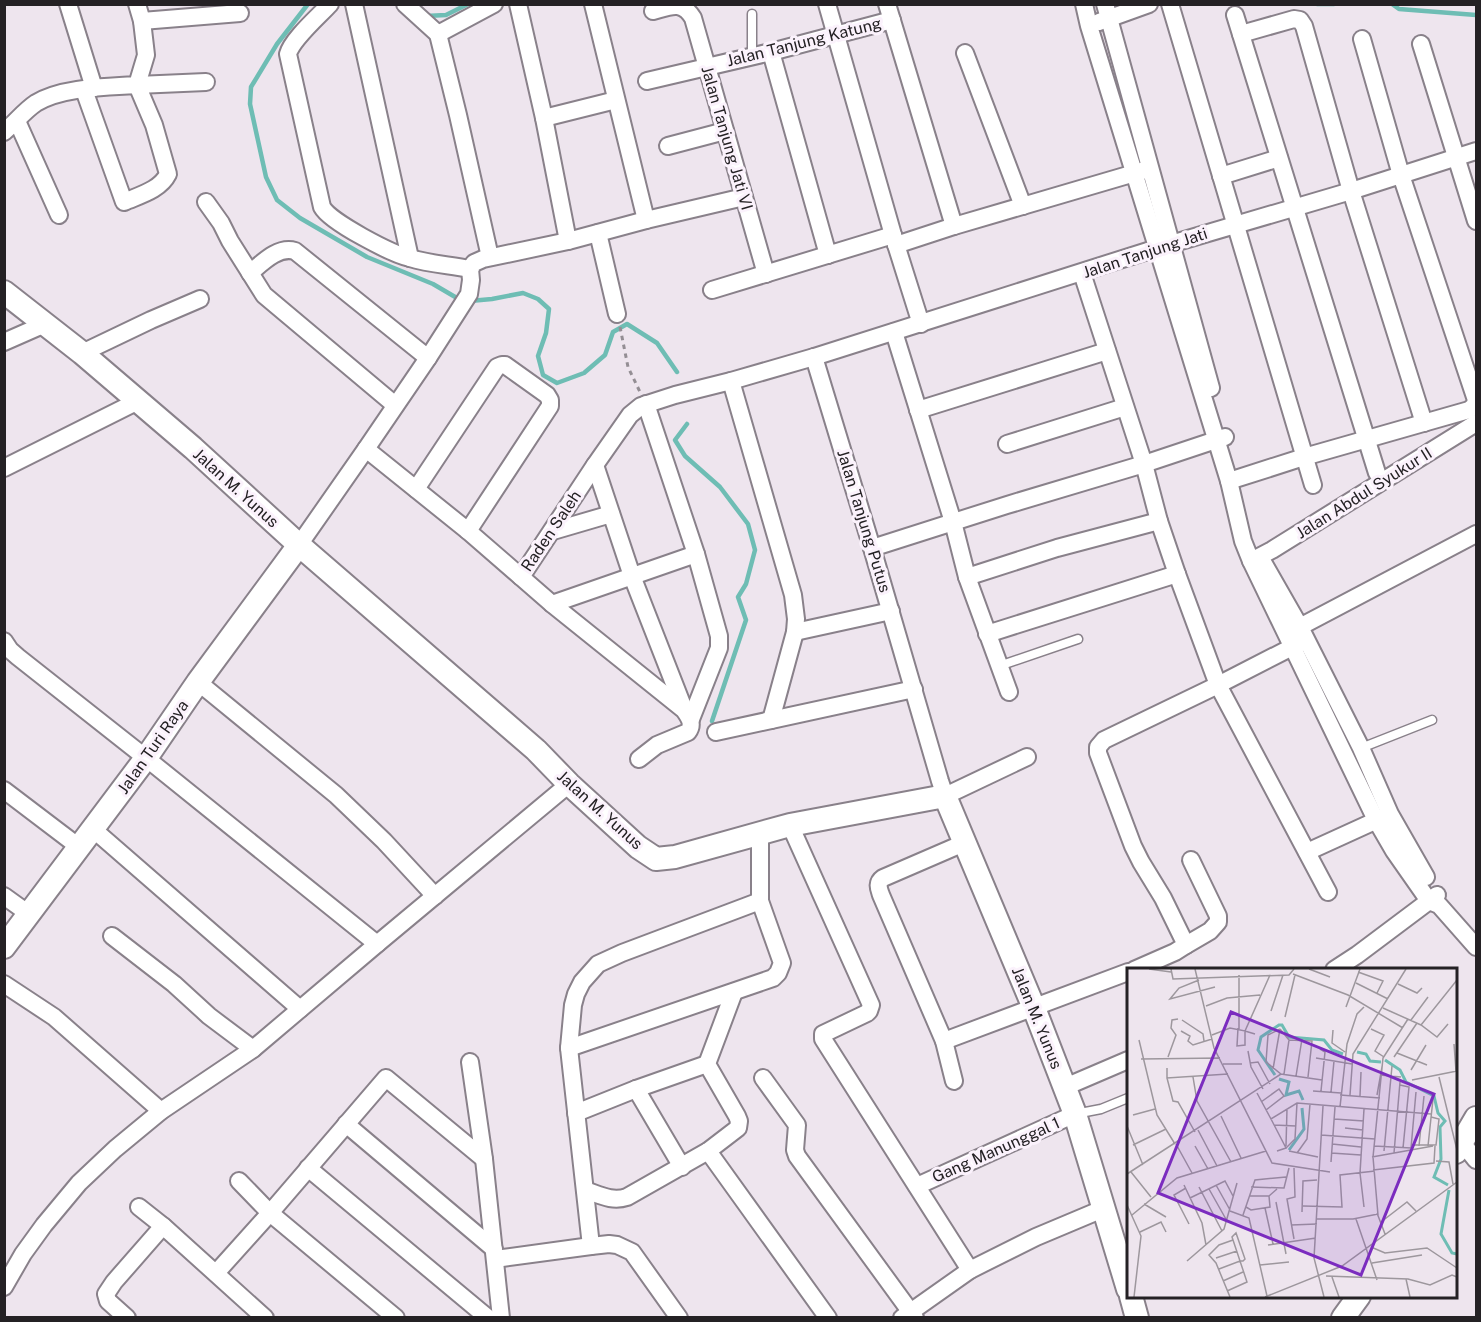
<svg xmlns="http://www.w3.org/2000/svg" width="1481" height="1322" font-family="'Public Sans',sans-serif">
	<style>
		.lines { fill: none; stroke-linecap: round; stroke-linejoin: round }
		.stream { stroke: #6ebdb4; stroke-width: 4.5 }
		.lane-casing { stroke: #89818a; stroke-width: 11 }
		.street-casing { stroke: #89818a; stroke-width: 20 }
		.secondary-casing { stroke: #89818a; stroke-width: 26 }
		.path { stroke: #948e94; stroke-width: 3; stroke-dasharray: 4.5 4.5; stroke-linecap: butt }
		.lane { stroke: #fff; stroke-width: 8 }
		.street { stroke: #fff; stroke-width: 16 }
		.secondary { stroke: #fff; stroke-width: 22 }
		.labels { text-anchor: middle; dominant-baseline: central; stroke-width: 6; stroke-linejoin: round; paint-order: stroke }
		.street-label { font-size: 16px; fill: #242124; stroke: #fbf2fc }
		.inset-river { fill: none; stroke: #6ebdb4; stroke-width: 3 }
		.inset-road { fill: none; stroke: #9d979d; stroke-width: 1.5 }
		.view { fill: #7b2cbf; fill-opacity: 0.15; stroke: #7b2cbf; stroke-width: 3 }
		.inset-edge { fill: none; stroke: #242124; stroke-width: 3 }
	</style>
	<rect width="100%" height="100%" fill="#eee5ee"/>
	<g class="lines">
		<g class="stream">
			<polyline points="308,4 277,44 251,87 250,104 266,177 277,200 300,218 367,257 433,284 462,301"/>
			<polyline points="1317,4 1334,4"/>
			<polyline points="1392,4 1399,9 1476,15"/>
			<polyline points="426,16 446,15 468,4"/>
			<polyline points="470,301 492,299 523,293 538,299 549,309 546,333 538,356 543,375 557,383 584,373 605,355 613,332 627,324 657,343 677,372"/>
			<polyline points="687,424 675,440 685,456 720,487 748,524 755,550 746,584 738,597 746,620 712,721"/>
		</g>
		<g class="lane-casing">
			<g id="lane">
				<polyline points="752,14 752,56"/>
				<polyline points="999,666 1078,639"/>
				<polyline points="1361,748 1432,720"/>
				<polyline points="1075,1114 1101,1109 1128,1098"/>
			</g>
		</g>
		<g class="street-casing">
			<g id="street">
				<polyline points="68,4 94,88"/>
				<path d="M330 4C319 16 292 39 288 54L322 207C330 222 392 254 410 258 429 264 450 265 470 269L474 263 483 259 568 241 646 220 744 197"/>
				<polyline points="354,4 410,258"/>
				<polyline points="405,4 438,34 494,4"/>
				<polyline points="518,4 544,118 568,241"/>
				<polyline points="593,4 646,220"/>
				<polyline points="827,4 893,235 921,324"/>
				<polyline points="887,4 954,226"/>
				<polyline points="1084,4 1089,26 1229,481 1243,541 1251,561 1376,820 1394,851 1429,901 1439,905 1476,947"/>
				<polyline points="1105,4 1211,388"/>
				<polyline points="1170,4 1313,485"/>
				<path d="M653 11C671 6 682 0 693 18L766 274"/>
				<polyline points="1235,15 1377,473"/>
				<polyline points="142,21 240,13"/>
				<polyline points="1099,22 1149,4"/>
				<polyline points="438,34 458,115 490,257"/>
				<polyline points="1241,34 1294,19 1300,20 1304,26 1351,191 1424,423"/>
				<polyline points="1421,44 1476,221"/>
				<polyline points="771,52 828,255"/>
				<polyline points="965,53 1023,206"/>
				<polyline points="647,81 771,52 892,20"/>
				<path d="M84 90 124 202C140 195 160 190 168 174L154 125 137 85 206 82"/>
				<polyline points="544,118 616,100"/>
				<polyline points="17,121 59,215"/>
				<path d="M4 132C15 123 24 111 36 103 62 87 107 87 137 85L146 55 142 21 137 4"/>
				<polyline points="668,146 725,131"/>
				<polyline points="1221,176 1279,158"/>
				<polyline points="206,202 221,223 230,241 264,295 395,405"/>
				<polyline points="598,233 617,314"/>
				<polyline points="896,245 954,226 1145,170"/>
				<path d="M250 273C262 263 278 246 295 251L428 358"/>
				<polyline points="1082,273 1144,464 1159,521 1177,574 1218,685 1328,892"/>
				<polyline points="712,290 893,235"/>
				<polyline points="894,332 953,522 967,577 1009,692"/>
				<polyline points="4,342 45,324"/>
				<polyline points="82,353 151,320 200,299"/>
				<polyline points="814,357 872,548 940,781 945,796 1027,757"/>
				<polyline points="731,381 793,595 796,619 795,632 771,720"/>
				<polyline points="646,404 696,554 719,636 719,648 691,719"/>
				<polyline points="918,410 1107,351"/>
				<polyline points="1007,444 1125,407"/>
				<polyline points="366,449 468,531 521,577 595,465 630,415 641,406 675,395 731,381 814,357 1157,248 1351,191 1476,151"/>
				<polyline points="595,465 632,576 684,709"/>
				<polyline points="4,468 138,401"/>
				<polyline points="1229,481 1304,457 1469,410 1474,406 1476,400 1401,175 1362,39"/>
				<polyline points="416,489 497,367 502,365 505,365 547,395 550,400 550,406 468,531"/>
				<polyline points="553,531 611,514"/>
				<polyline points="299,545 366,449 428,358 469,294 471,280 470,269"/>
				<polyline points="872,548 1007,505 1144,464 1225,437"/>
				<polyline points="1251,561 1272,550 1476,423"/>
				<polyline points="1264,564 1300,627 1361,748 1390,814 1426,877"/>
				<path d="M521 577 552 604 684 710C689 717 694 724 688 732L657 745 639 759"/>
				<polyline points="967,577 1057,548 1159,521"/>
				<polyline points="552,604 696,554"/>
				<polyline points="795,632 891,611"/>
				<polyline points="1290,632 1476,534"/>
				<polyline points="987,634 1177,574"/>
				<polyline points="4,641 10,650 18,657 146,758 377,944"/>
				<polyline points="198,682 336,795 384,841 435,896"/>
				<polyline points="716,732 914,689"/>
				<polyline points="4,790 79,847"/>
				<polyline points="790,825 871,1005 869,1011 867,1013 823,1034 823,1039 970,1270"/>
				<polyline points="93,829 300,1009"/>
				<polyline points="1307,852 1386,816"/>
				<polyline points="4,896 29,914"/>
				<polyline points="112,936 174,984 209,1016 253,1049"/>
				<polyline points="1186,945 1210,931 1218,922 1218,916 1191,860"/>
				<polyline points="1134,970 1175,952 1186,945 1163,898 1141,862 1133,846 1098,753 1098,747 1104,740 1218,685 1302,642"/>
				<polyline points="1334,970 1357,955 1437,895"/>
				<polyline points="4,984 54,1017 161,1111"/>
				<polyline points="944,1041 1128,972"/>
				<polyline points="569,1048 773,978 778,973 782,963 760,901 760,833"/>
				<polyline points="470,1062 484,1159 501,1318"/>
				<polyline points="763,1078 797,1125 795,1150 797,1156 915,1318"/>
				<path d="M954 1081 944 1041 881 895C879 889 876 883 883 878L964 843"/>
				<polyline points="1065,1087 1128,1060"/>
				<polyline points="636,1089 682,1167"/>
				<polyline points="576,1113 636,1089 707,1064"/>
				<polyline points="346,1124 494,1249"/>
				<polyline points="1456,1135 1476,1160"/>
				<polyline points="708,1151 828,1318"/>
				<polyline points="308,1168 488,1318"/>
				<polyline points="239,1181 270,1213 396,1318"/>
				<polyline points="917,1186 1075,1114"/>
				<path d="M585 1190C600 1195 612 1202 627 1197L708 1151 738 1128 739 1121 737 1116 707 1064 734 992"/>
				<polyline points="139,1207 163,1226 265,1318"/>
				<polyline points="591,1246 569,1048 573,1005 576,994 582,982 598,964 622,953 760,901"/>
				<polyline points="495,1259 591,1246 609,1244 617,1245 632,1252 679,1318"/>
				<polyline points="216,1273 270,1213 386,1078 484,1159"/>
				<polyline points="4,1287 23,1254 44,1225 79,1183 115,1149 161,1111 253,1049 377,944 569,784"/>
				<polyline points="127,1318 108,1301 106,1294 114,1282 163,1226"/>
				<polyline points="902,1318 970,1270 1036,1237 1105,1208"/>
			</g>
		</g>
		<g class="secondary-casing">
			<g id="secondary">
				<polyline points="4,292 82,353 193,448 299,545 536,750 569,784 638,847 656,859 675,857 790,825 945,796 1034,1008 1075,1114 1128,1289"/>
				<polyline points="4,947 146,758 198,682 299,545"/>
				<polyline points="1456,1152 1476,1118"/>
				<polyline points="1131,1296 1137,1318"/>
				<polyline points="1343,1318 1359,1296"/>
			</g>
		</g>
		<polyline class="path" points="620,327 628,367 640,392"/>
		<use href="#lane" class="lane"/>
		<use href="#street" class="street"/>
		<use href="#secondary" class="secondary"/>
	</g>
	<g class="labels">
		<g class="street-label">
			<text transform="translate(804 42) rotate(-14)">Jalan Tanjung Katung</text>
			<text transform="translate(727 138) rotate(74)">Jalan Tanjung Jati VI</text>
			<text transform="translate(1145 253) rotate(-18)">Jalan Tanjung Jati</text>
			<text transform="translate(236 488) rotate(42)">Jalan M. Yunus</text>
			<text transform="translate(1364 493) rotate(-32)">Jalan Abdul Syukur II</text>
			<text transform="translate(864 521) rotate(73)">Jalan Tanjung Putus</text>
			<text transform="translate(551 531) rotate(-56)">Raden Saleh</text>
			<text transform="translate(153 747) rotate(-55)">Jalan Turi Raya</text>
			<text transform="translate(600 810) rotate(42)">Jalan M. Yunus</text>
			<text transform="translate(1037 1018) rotate(68)">Jalan M. Yunus</text>
			<text transform="translate(996 1150) rotate(-24)">Gang Manunggal 1</text>
		</g>
	</g>
	<g transform="translate(1127 968)">
		<rect width="330" height="330" fill="#eee5ee"/>
		<path class="inset-river" d="M230 84 239 86 243 93 254 94M258 92 273 102 279 114 307 128 311 145 318 153 313 159 314 191 307 209 321 217M148 107 131 82 134 69 152 57H155L162 69 197 72 205 82 216 86M152 111 162 114 159 127 172 123 176 132M162 182 177 161 175 140M322 222 314 266 325 285 330 286"/>
		<path class="inset-road" d="M22 1 44 4M44 1 46 11 162 7 167 1M68 1 87 80 145 195 203 204M182 1 203 9M231 4 256 13 250 25M166 6 221 27 276 60M112 7V61M72 12 52 20 43 31 88 19M229 15 261 31M271 16 290 25 295 20M79 38 100 30 133 27M219 39 233 1M256 40 294 57 310 69 321 56M144 43 156 7M158 49 168 7M55 52 76 66 77 73M284 52 301 29M294 57 330 12M111 60 110 78 118 77V63L128 66M153 61 141 67 139 94 154 106 195 112M153 61 162 72 185 73 181 109M244 61 257 67 248 83 257 89M206 62 205 75 218 84M54 63 63 68 61 73 66 77 85 71M85 67 103 60 118 63 143 7M12 72 30 147 48 176M327 76 329 103M193 81 198 84 194 123M121 83 124 99 136 121M270 85 300 97M41 89 49 67 44 60 45 52 51 51M267 89 290 55M189 90 225 96M14 91 93 90M123 95 131 94 143 116M96 96H115M40 100V110L101 106M146 101 153 61M284 102 299 77M157 106 162 72M253 107 274 109M169 108 175 71M66 109 70 133 104 194M312 109 330 182M40 110 46 133 51 134 68 164M285 112 330 103M273 117 282 119 276 180M186 123 214 125M204 124 207 93M130 125 144 151 170 135 304 146M213 127 253 130M223 127 226 86 279 1M250 127 255 99M233 128 234 104M134 134 152 121 157 128 139 142M196 138 187 290 197 329M213 139 220 76 230 46 237 39M6 147 28 141M94 148 114 190M144 151 159 180 150 183M207 151 237 153M147 157 169 158M0 158 16 197M218 160 236 162M71 162 90 198M194 167 248 171M49 176 65 205M205 176 234 179M6 177 39 161M285 177H309L312 151 304 149M68 178 81 201M159 178 160 141M247 178 284 180 289 124M292 178 297 128M301 178 306 131M159 180 168 171 170 135M162 183 191 189M257 183 265 98M170 185 180 171 183 136M204 185 234 187M267 185 273 114M245 189 306 178M309 193 322 194 326 216M204 194 208 139M167 200 168 229 160 231 167 271M246 202 307 195 308 178M4 204 24 229M0 206 154 106M57 217 75 255 79 277M89 217 103 242M72 219 95 263M124 219 157 220 162 200M59 220 47 227 62 256M82 221 100 253M122 228H142M63 230 98 213 106 228M149 234 159 286M17 236 39 249M0 237 14 268 7 329M176 238 215 239 213 207 248 203M119 239 124 242 143 239 142 228 150 221M237 239 233 205 237 141M138 240 146 276M103 243 122 250 140 328M175 244 176 213 190 212M250 245 258 266M5 247 50 210 139 183M116 247 128 212 159 209M251 247 246 189 256 90 281 51M190 251H226L251 246M229 251 250 312M254 254 280 234 289 243M164 257 190 256M13 264 34 254 39 264M141 277 189 270M244 279 258 285 300 280 330 300M89 290 110 283M60 293 97 261 110 215M245 295 295 287M133 297 162 294M92 301 113 293H116L118 291 109 265 105 269 120 314 100 323M199 308 281 311 303 317 325 307 330 309M205 309 212 329M279 311 283 329M96 313 116 304M103 329 89 295 82 287 92 277 106 272M138 329 215 298 330 214"/>
		<path class="view" d="M104 44 307 126 234 307 31 225Z"/>
		<rect width="330" height="330" class="inset-edge"/>
	</g>
	<rect width="1481" height="1322" fill="none" stroke="#242124" stroke-width="12"/>
</svg>
